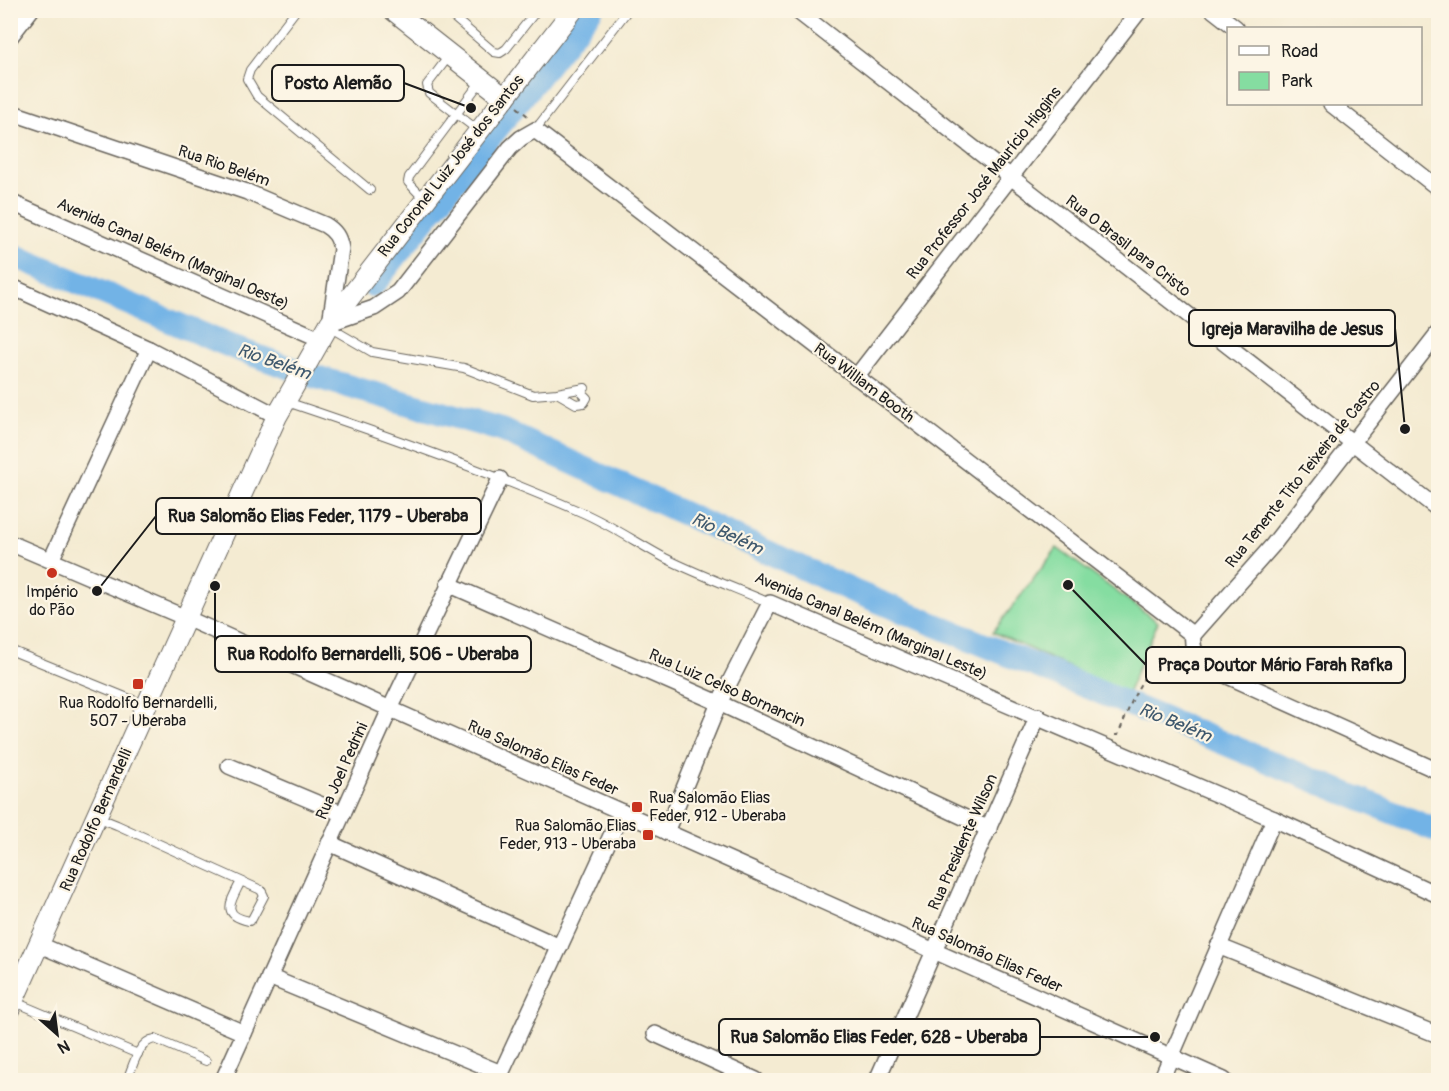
<svg xmlns="http://www.w3.org/2000/svg" width="1449" height="1091" font-family="Pangolin,sans-serif">
	<style>
		.green { fill: #85dda1; stroke: #507c5e; stroke-width: 1.5 }
		.lines { fill: none; stroke-linecap: round; stroke-linejoin: round }
		.river { stroke: #72b3e6; stroke-width: 24 }
		.service-casing { stroke: #68645c; stroke-width: 10 }
		.minor-casing { stroke: #68645c; stroke-width: 18 }
		.tertiary-casing { stroke: #68645c; stroke-width: 22 }
		.path { stroke: #68645c; stroke-width: 2; stroke-dasharray: 4.5 4.5; stroke-linecap: butt }
		.service { stroke: #fff; stroke-width: 8 }
		.minor { stroke: #fff; stroke-width: 15 }
		.tertiary { stroke: #fff; stroke-width: 20 }
		.poi-dot { fill: #c8321e; stroke: #fcf5e5; stroke-width: 2 }
		.labels { text-anchor: middle; dominant-baseline: central; stroke-width: 4.5; stroke-linejoin: round; paint-order: stroke }
		.street-label { font-size: 16px; fill: #1c1c1c; stroke: #fcf5e5 }
		.poi-label { font-size: 16px; fill: #1c1c1c; stroke: #fcf5e5 }
		.water-label { font-size: 18px; font-style: italic; fill: #3e586d; stroke: #fcf5e5 }
		.leader { fill: none; stroke: #1c1c1c; stroke-width: 2 }
		.callout-dot { fill: #1c1c1c; stroke: #fcf5e5; stroke-width: 2 }
		.callout { fill: #fcf5e5; stroke: #1c1c1c; stroke-width: 2 }
		.callout-label { font-size: 18px; text-anchor: middle; font-weight: bold; fill: #1c1c1c }
	</style>
	<rect width="100%" height="100%" fill="#fcf5e5"/>
	<filter id="ink" filterUnits="userSpaceOnUse"><feTurbulence type="fractalNoise" baseFrequency=".0167" numOctaves="2"/><feDisplacementMap in="SourceGraphic" scale="12" xChannelSelector="R" yChannelSelector="G"/><feConvolveMatrix kernelMatrix="1 2 1 2 8 2 1 2 1" color-interpolation-filters="sRGB"/></filter>
	<filter id="wash" filterUnits="userSpaceOnUse"><feTurbulence type="fractalNoise" baseFrequency=".008" numOctaves="4" result="noise"/><feDisplacementMap in="SourceGraphic" scale="24" xChannelSelector="R" yChannelSelector="G"/><feGaussianBlur stdDeviation="1.35" result="paint"/><feColorMatrix in="noise" values="0 0 0 0 0 0 0 0 0 0 0 0 0 0 0 0 0 1.4 0 .05"/><feComposite in="paint" operator="in"/></filter>
	<g filter="url(#wash)">
		<rect width="100%" height="100%" fill="#f4ebd2"/>
		<polygon class="green" points="1057,548 1158,622 1127,694 993,632"/>
		<g class="lines">
			<g class="river">
				<polyline points="10,254 237,349 316,377 501,430 853,591 1438,831"/>
				<polyline points="373,285 591,10"/>
			</g>
		</g>
	</g>
	<g filter="url(#ink)">
		<g class="lines">
			<g class="service-casing">
				<g id="service">
					<polyline points="296,10 250,70 247,79 257,96 370,190"/>
					<polyline points="445,10 494,52 500,53 506,49 537,10"/>
					<polyline points="449,56 427,85 429,93 479,131"/>
					<polyline points="535,130 628,10"/>
					<polyline points="425,200 408,182 409,177 481,81"/>
					<polyline points="329,327 372,352 464,368 533,395 557,393 576,404 584,403 587,398 581,392 585,388 557,393"/>
					<path d="M287 402C386 435 485 470 581 512 611 525 637 543 665 558 699 575 735 588 770 603"/>
					<polyline points="10,650 145,705"/>
					<path d="M97 817 117 825 241 881 261 890 264 896 252 919 249 921C219 915 232 900 241 881"/>
					<polyline points="15,1002 138,1054"/>
					<path d="M127 1080C133 1067 138 1041 155 1039L206 1061"/>
				</g>
			</g>
			<g class="minor-casing">
				<g id="minor">
					<polyline points="796,10 1438,509"/>
					<polyline points="1213,10 1236,28"/>
					<polyline points="10,37 31,10"/>
					<polyline points="1331,104 1438,188"/>
					<path d="M10 112 247 192 325 225C335 231 339 237 341 249L330 323 374 308 398 292 510 148 521 138 535 130 1193 635"/>
					<polyline points="10,202 320,339"/>
					<polyline points="10,286 149,349 277,416"/>
					<polyline points="856,377 1140,10"/>
					<polyline points="10,543 186,618 1224,1080"/>
					<polyline points="51,560 149,349"/>
					<polyline points="448,584 719,703 989,829"/>
					<polyline points="1193,635 1272,546 1438,333"/>
					<path d="M1193 635C1191 651 1199 661 1212 669L1438 771"/>
					<polyline points="229,766 343,814"/>
					<polyline points="666,832 719,703 770,603 1274,819 1438,895"/>
					<polyline points="329,843 560,947"/>
					<polyline points="40,945 244,1033"/>
					<polyline points="1218,946 1438,1035"/>
					<polyline points="269,977 501,1073"/>
					<polyline points="655,1034 756,1080"/>
					<polyline points="223,1080 390,709 500,479"/>
					<polyline points="498,1080 622,812"/>
					<polyline points="877,1080 1038,716"/>
					<polyline points="1161,1080 1274,819"/>
				</g>
			</g>
			<g class="tertiary-casing">
				<g id="tertiary">
					<polyline points="393,10 505,98"/>
					<polyline points="10,1008 277,416 330,323 573,10"/>
				</g>
			</g>
			<g class="path">
				<polyline points="517,107 529,117"/>
				<path d="M1115 735H1118C1136 692 1139 673 1179 645"/>
			</g>
			<use href="#service" class="service"/>
			<use href="#minor" class="minor"/>
			<use href="#tertiary" class="tertiary"/>
		</g>
	</g>
	<g class="poi-dot">
		<circle cx="52" cy="573" r="6"/>
		<rect x="132" y="678" width="12" height="12" rx="3"/>
		<rect x="631" y="801" width="12" height="12" rx="3"/>
		<rect x="642" y="829" width="12" height="12" rx="3"/>
	</g>
	<g class="labels">
		<g class="street-label">
			<text transform="translate(224 166) rotate(19)">Rua Rio Belém</text>
			<text transform="translate(451 166) rotate(-52)">Rua Coronel Luiz José dos Santos</text>
			<text transform="translate(984 183) rotate(-52)">Rua Professor José Maurício Higgins</text>
			<text transform="translate(1128 246) rotate(38)">Rua O Brasil para Cristo</text>
			<text transform="translate(173 254) rotate(24)">Avenida Canal Belém (Marginal Oeste)</text>
			<text transform="translate(864 383) rotate(37)">Rua William Booth</text>
			<text transform="translate(1303 474) rotate(-51)">Rua Tenente Tito Teixeira de Castro</text>
			<text transform="translate(871 626) rotate(23)">Avenida Canal Belém (Marginal Leste)</text>
			<text transform="translate(727 688) rotate(24)">Rua Luiz Celso Bornancin</text>
			<text transform="translate(543 758) rotate(24)">Rua Salomão Elias Feder</text>
			<text transform="translate(342 771) rotate(-66)">Rua Joel Pedrini</text>
			<text transform="translate(96 820) rotate(-66)">Rua Rodolfo Bernardelli</text>
			<text transform="translate(963 842) rotate(-66)">Rua Presidente Wilson</text>
			<text transform="translate(987 955) rotate(24)">Rua Salomão Elias Feder</text>
		</g>
		<g class="poi-label">
			<text x="52" y="592">Império<tspan x="52" dy="18">do Pão</tspan></text>
			<text x="138" y="703">Rua Rodolfo Bernardelli,<tspan x="138" dy="18">507 - Uberaba</tspan></text>
			<text x="649" y="798" text-anchor="start">Rua Salomão Elias<tspan x="649" dy="18">Feder, 912 - Uberaba</tspan></text>
			<text x="636" y="826" text-anchor="end">Rua Salomão Elias<tspan x="636" dy="18">Feder, 913 - Uberaba</tspan></text>
		</g>
		<g class="water-label">
			<text transform="translate(274 362) rotate(19)">Rio Belém</text>
			<text transform="translate(727 534) rotate(25)">Rio Belém</text>
			<text transform="translate(1175 723) rotate(22)">Rio Belém</text>
		</g>
	</g>
	<path class="leader" d="M471 108L404 83M1405 429L1395 328M97 591L156 516M215 586L215 654M1068 585L1146 665M1155 1037L1040 1037"/>
	<g class="callout-dot">
		<circle cx="471" cy="108" r="6"/>
		<circle cx="1405" cy="429" r="6"/>
		<circle cx="97" cy="591" r="6"/>
		<circle cx="215" cy="586" r="6"/>
		<circle cx="1068" cy="585" r="6"/>
		<circle cx="1155" cy="1037" r="6"/>
	</g>
	<g class="callout">
		<rect x="272" y="65" width="132" height="36" rx="6"/>
		<rect x="1189" y="310" width="206" height="36" rx="6"/>
		<rect x="156" y="498" width="325" height="36" rx="6"/>
		<rect x="215" y="636" width="316" height="36" rx="6"/>
		<rect x="1146" y="647" width="259" height="36" rx="6"/>
		<rect x="719" y="1019" width="321" height="36" rx="6"/>
	</g>
	<g class="callout-label">
		<text x="338" y="89">Posto Alemão</text>
		<text x="1292" y="335">Igreja Maravilha de Jesus</text>
		<text x="318" y="522">Rua Salomão Elias Feder, 1179 - Uberaba</text>
		<text x="373" y="660">Rua Rodolfo Bernardelli, 506 - Uberaba</text>
		<text x="1275" y="671">Praça Doutor Mário Farah Rafka</text>
		<text x="879" y="1043">Rua Salomão Elias Feder, 628 - Uberaba</text>
	</g>
	<rect width="1449" height="1091" fill="none" stroke="#fcf5e5" stroke-width="36"/>
	<rect x="1227" y="27" width="195" height="78" fill="#fcf5e5" stroke="#a29e95" stroke-width="1.5"/>
	<rect x="1239" y="46" width="30" height="9" fill="#ffffff" stroke="#a29e95" stroke-width="1.5"/>
	<text x="1281" y="57" font-size="18" fill="#1c1c1c">Road</text>
	<rect x="1239" y="72" width="30" height="18" fill="#85dda1" stroke="#a29e95" stroke-width="1.5"/>
	<text x="1281" y="87" font-size="18" fill="#1c1c1c">Park</text>
	<g transform="translate(57 1034) rotate(152)" stroke="#fcf5e5" stroke-width="4.5" paint-order="stroke">
	<path d="M0-4.5L10 22L0 15L-10 22Z" fill="#1c1c1c"/>
	<text y="-9" font-size="16" font-weight="bold" text-anchor="middle" fill="#1c1c1c">N</text>
	</g>
</svg>
